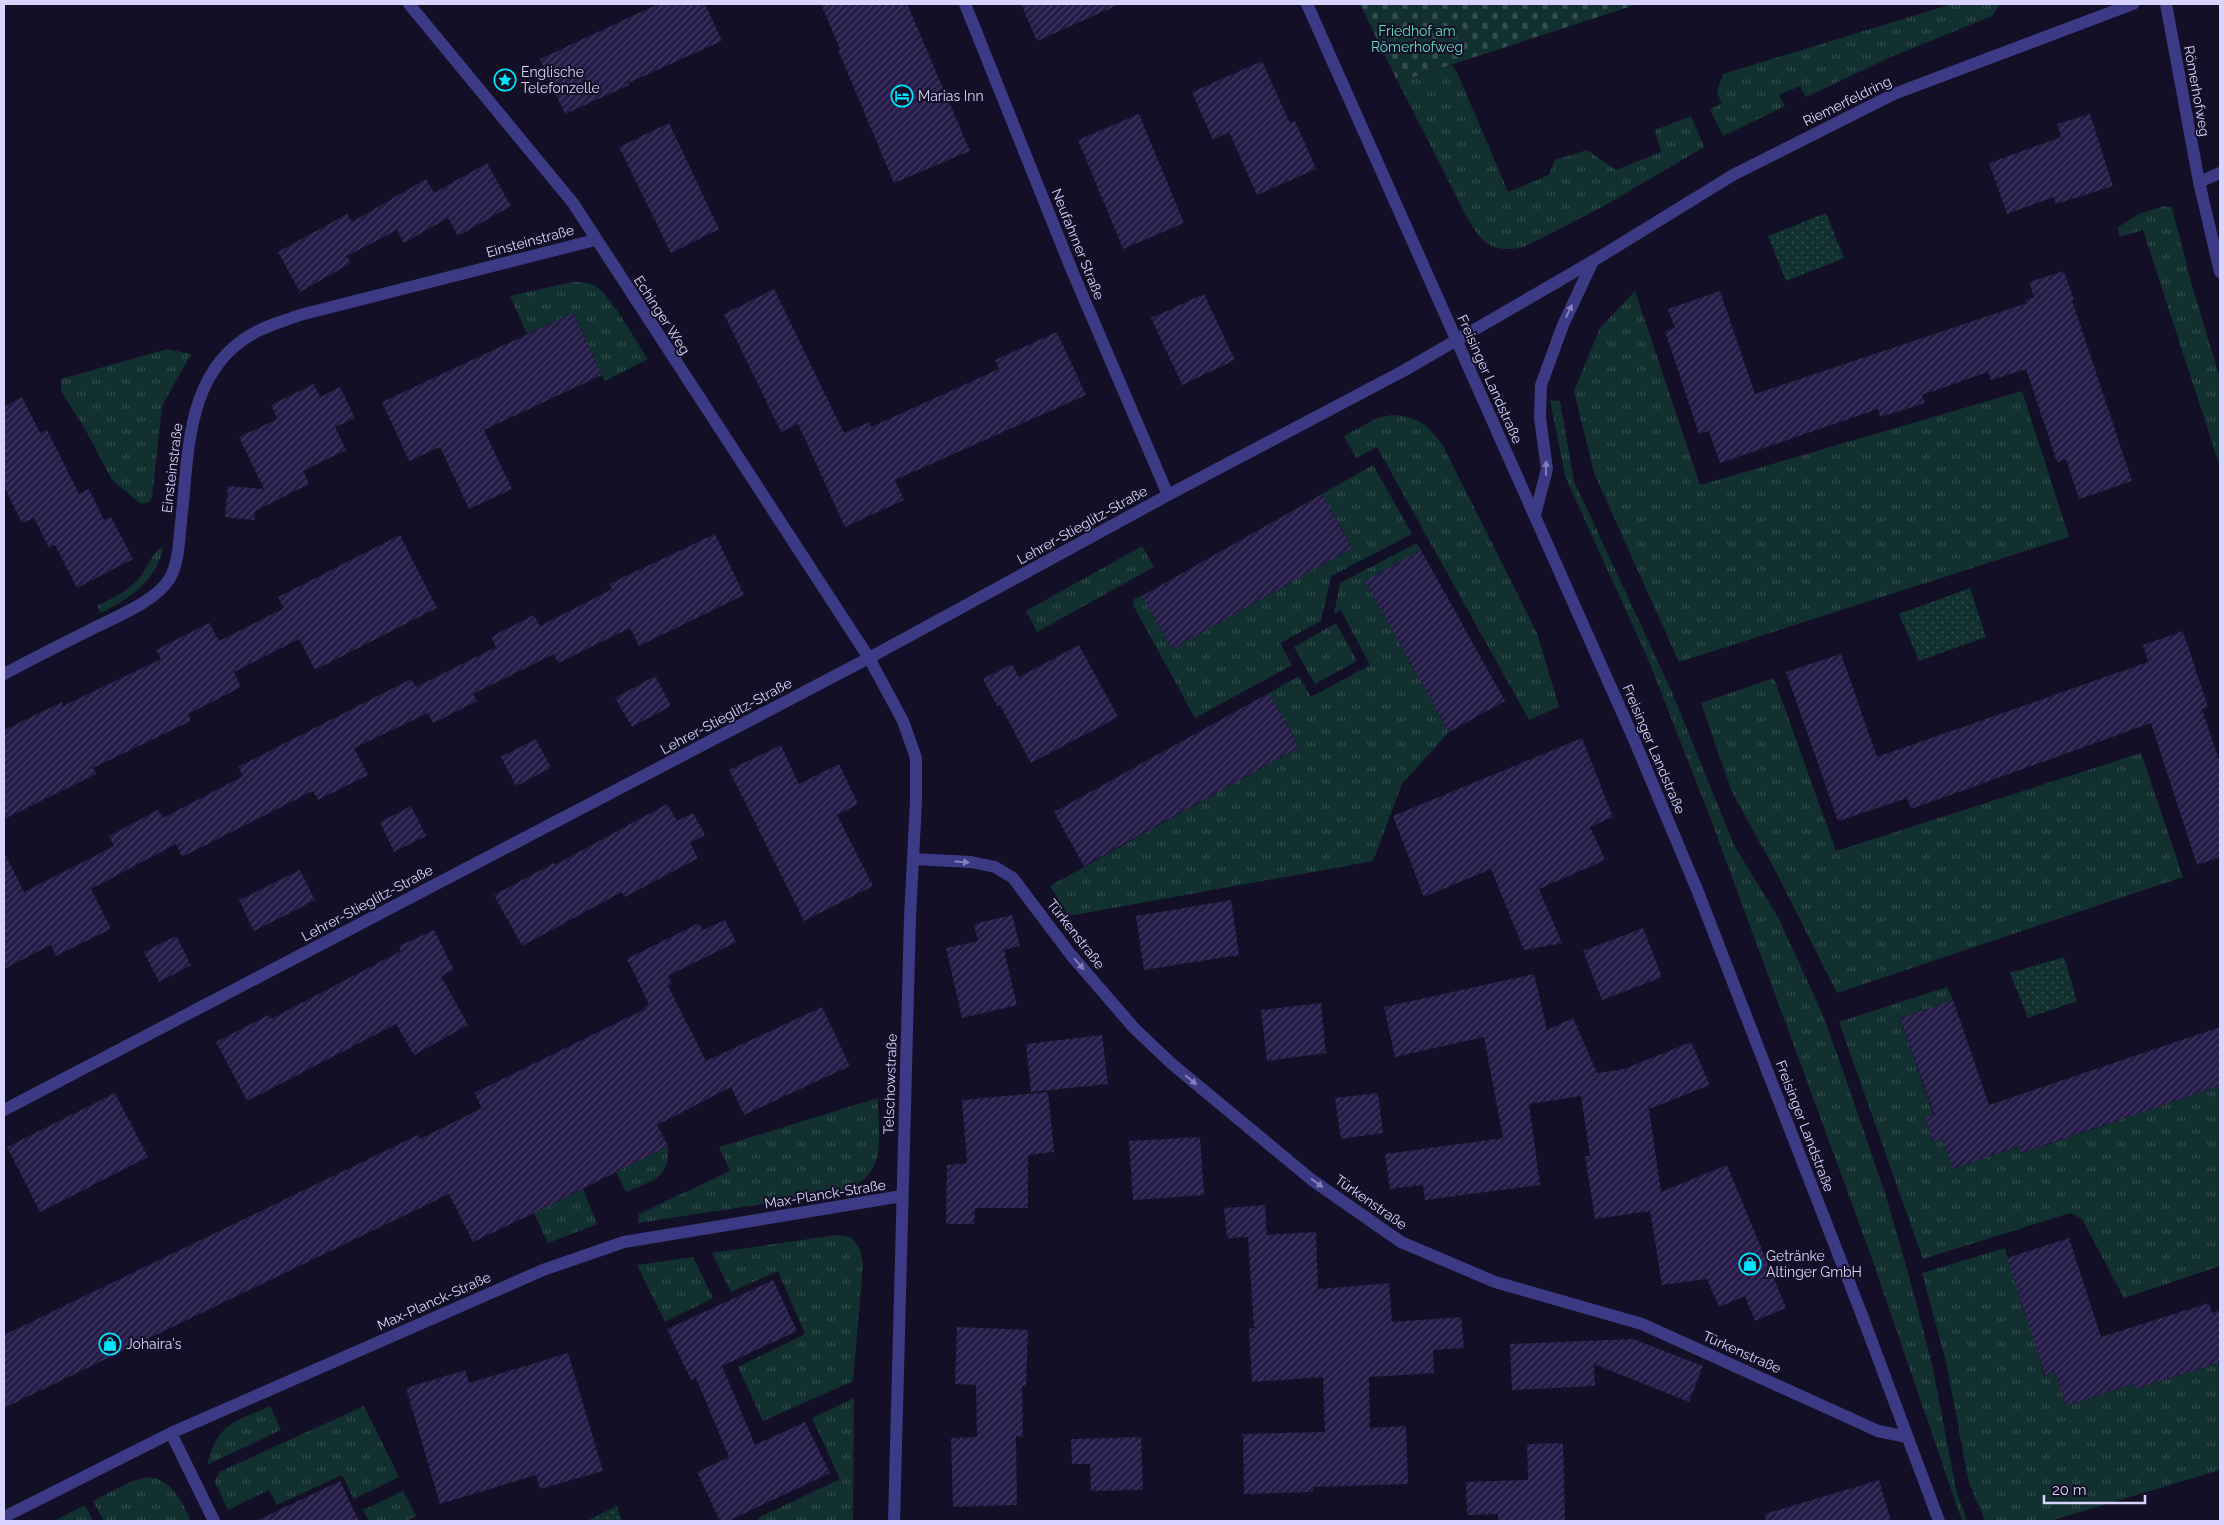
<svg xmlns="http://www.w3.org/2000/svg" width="2224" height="1525" font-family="Raleway,sans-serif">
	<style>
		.grass { fill: url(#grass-tufts) }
		.cemetery { fill: url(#cemetery-stones) }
		.park { fill: url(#park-dots) }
		.building { fill: url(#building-hatch) }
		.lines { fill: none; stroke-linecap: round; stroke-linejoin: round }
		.minor { stroke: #3d3a85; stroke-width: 12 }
		.tertiary { stroke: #3d3a85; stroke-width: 12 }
		.oneway { fill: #837fbc }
		.labels { text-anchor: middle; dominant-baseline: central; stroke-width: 4; stroke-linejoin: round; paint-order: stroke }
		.park-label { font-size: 14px; fill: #5fe0c0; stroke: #130f26 }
		.poi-label { font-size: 14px; fill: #d9d4ff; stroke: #130f26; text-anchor: start }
		.street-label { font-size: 14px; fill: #d9d4ff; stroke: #130f26 }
	</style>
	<defs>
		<pattern id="grass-tufts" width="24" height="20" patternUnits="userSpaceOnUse" patternTransform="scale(1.25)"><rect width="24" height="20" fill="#12302f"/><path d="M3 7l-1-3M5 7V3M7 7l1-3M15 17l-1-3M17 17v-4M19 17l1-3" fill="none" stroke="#344d4e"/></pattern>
		<pattern id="cemetery-stones" width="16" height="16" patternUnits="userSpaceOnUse" patternTransform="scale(1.25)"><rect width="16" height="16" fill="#12302f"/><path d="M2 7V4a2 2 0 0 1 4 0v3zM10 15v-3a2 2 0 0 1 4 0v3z" fill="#344d4e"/></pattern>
		<pattern id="park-dots" width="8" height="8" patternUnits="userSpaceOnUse" patternTransform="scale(1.25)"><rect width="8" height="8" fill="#12302f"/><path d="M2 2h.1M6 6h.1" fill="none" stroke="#344d4e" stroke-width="1.8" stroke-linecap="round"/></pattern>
		<pattern id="building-hatch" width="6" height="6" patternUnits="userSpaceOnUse" patternTransform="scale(1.25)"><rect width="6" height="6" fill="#241b47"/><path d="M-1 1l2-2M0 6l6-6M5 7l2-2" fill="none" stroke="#433b63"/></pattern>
	</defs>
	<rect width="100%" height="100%" fill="#130f26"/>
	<g class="grass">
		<polygon points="1952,4 2000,4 1992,16 1893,56 1806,97 1800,86 1779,95 1785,106 1723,136 1710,109 1722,104 1717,92 1723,74"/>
		<path d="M1452 65 1457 72 1508 192 1549 175 1555 160 1587 150 1616 170 1661 152 1655 130 1691 116 1704 147 1604 206 1524 247C1495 253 1484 246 1469 221L1398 82Z"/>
		<polygon points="2164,206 2172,208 2191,282 2220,378 2220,467 2143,230 2119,237 2118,227 2139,214"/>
		<path d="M572 282C581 282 590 282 598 288 613 300 636 341 648 359L605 381 573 313 527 334 510 296Z"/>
		<polygon points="1635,291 1700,485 2022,391 2069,537 1679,662 1594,473 1574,391 1600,328"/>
		<polygon points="167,349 191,354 162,406 152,497 149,502 141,504 112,480 85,429 61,391 61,379"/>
		<polygon points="1550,400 1560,401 1574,481 1671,690 1734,845 1779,919 1822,1013 1841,1065 1884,1190 1906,1265 1932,1364 1956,1489 1967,1521 1962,1521 1870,1253 1710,817 1648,659 1565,476"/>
		<path d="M1392 415C1419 417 1426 424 1442 444L1537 633 1559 707 1529 720 1377 447 1356 458 1344 436 1377 418Z"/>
		<polygon points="1373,465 1412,534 1331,576 1321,621 1280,643 1292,665 1195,718 1133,605 1134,599 1142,596 1172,649 1352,548 1322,494"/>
		<polygon points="1417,543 1421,550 1365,581 1449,732 1402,784 1373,861 1069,916 1050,886 1299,747 1269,693 1299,676 1311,697 1370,665 1341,610 1334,614 1340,583"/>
		<polygon points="1142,546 1154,567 1037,632 1026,611"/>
		<path d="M163 547C157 581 130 598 101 613L97 606C113 598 129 591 140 577 148 568 152 551 163 547Z"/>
		<polygon points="1336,623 1357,661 1315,684 1294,647"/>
		<polygon points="1774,678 1836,851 2141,753 2183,877 1837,993 1776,872 1732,792 1701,703"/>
		<polygon points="1947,987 1953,1000 1900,1018 1933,1114 1925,1118 1933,1141 1942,1138 1953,1169 2019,1146 2022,1153 2220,1086 2220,1266 2124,1298 2082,1219 2070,1213 1923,1259 1839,1022"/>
		<path d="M878 1098C878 1141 889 1174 842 1192L638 1223 639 1214 730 1171 719 1147Z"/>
		<path d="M668 1146C670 1180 652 1180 626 1192L616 1172Z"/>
		<polygon points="583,1189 597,1224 548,1243 534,1213"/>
		<polygon points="837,1235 851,1237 860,1249 863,1265 853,1381 763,1421 738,1367 805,1334 778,1271 731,1292 712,1253"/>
		<polygon points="2005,1248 2014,1281 2028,1288 2018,1291 2025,1316 2036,1313 2048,1349 2038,1353 2044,1375 2055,1372 2066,1406 2118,1389 2130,1376 2135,1389 2220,1362 2220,1470 2050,1521 1985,1521 1969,1483 1946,1362 1922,1273"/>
		<polygon points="693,1257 713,1298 665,1322 637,1265"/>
		<polygon points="854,1398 853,1521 759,1521 758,1518 840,1479 812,1418"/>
		<path d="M270 1406 281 1430 207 1465C218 1422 233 1423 270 1406Z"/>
		<polygon points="364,1406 399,1477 354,1499 342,1475 277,1505 269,1490 228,1510 215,1482 219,1472"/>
		<path d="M149 1477C174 1481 181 1501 191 1521H104L93 1501 132 1481Z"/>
		<polygon points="403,1491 416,1516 406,1521 369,1521 363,1510"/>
		<polygon points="85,1505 93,1521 54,1521"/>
	</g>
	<polygon class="cemetery" points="1360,4 1638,4 1398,82"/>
	<g class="park">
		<polygon points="1826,213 1844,258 1786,281 1768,236"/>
		<polygon points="1970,588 1986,637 1919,661 1899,614"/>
		<polygon points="2064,957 2077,1001 2028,1018 2010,973"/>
		<polygon points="617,1506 622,1521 590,1521 589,1520"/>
	</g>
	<g class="building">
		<polygon points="658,4 705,4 722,41 628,83 629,85 565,114 540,59"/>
		<polygon points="821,4 907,4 970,151 894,183 838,50 840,49"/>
		<polygon points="1021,4 1120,4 1037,41"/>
		<polygon points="1262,61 1290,123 1295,121 1316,169 1257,195 1229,132 1213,140 1192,92"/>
		<polygon points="1139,114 1184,223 1123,249 1078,140"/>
		<polygon points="2090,114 2113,186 2056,204 2054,197 2007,214 1989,163 2061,137 2057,124"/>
		<polygon points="669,123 719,229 671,253 619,147"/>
		<polygon points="487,163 511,206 458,236 448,218 404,243 397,230 347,256 351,263 300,292 278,252 347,214 352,222 426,179 434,193"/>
		<polygon points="2064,271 2074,300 2072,300 2132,481 2079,499 2066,459 2057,462 2026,369 1991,380 1988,372 1922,395 1925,403 1880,417 1878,409 1720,463 1709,431 1699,434 1665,331 1675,328 1668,309 1720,291 1755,394 2027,303 2026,300 2034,297 2029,282"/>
		<polygon points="774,289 844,433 869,422 871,427 999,369 995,360 1057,332 1086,395 895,480 904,500 845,527 798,424 781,432 724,314"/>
		<polygon points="1204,294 1235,360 1182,385 1151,318"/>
		<polygon points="573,313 602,375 484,430 512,489 469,509 440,447 409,461 382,402"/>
		<polygon points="314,384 320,397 340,387 355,418 335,427 346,450 303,471 309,484 255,511 254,520 225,517 228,486 264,489 239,437 277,419 271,405"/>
		<polygon points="22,397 40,433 47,430 79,494 89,489 104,520 111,517 133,559 77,588 55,545 49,548 34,518 22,523 4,486 4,407"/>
		<polygon points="1322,494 1352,548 1172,649 1142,596"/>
		<polygon points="715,534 744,595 639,646 630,628 558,663 554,654 473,694 477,701 433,723 428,713 354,748 368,775 318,800 313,791 182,857 176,844 91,889 111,929 56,956 51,945 4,969 4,852 24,892 114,846 109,836 158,810 163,818 243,776 238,767 411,679 416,687 496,647 491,637 534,615 540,626 612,589 609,584"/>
		<polygon points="400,535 437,608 315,670 299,639 234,672 241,687 188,714 191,721 93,768 96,774 4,819 4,730 62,702 63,706 161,659 156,650 209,623 219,641 284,608 278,597"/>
		<polygon points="1421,550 1505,701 1449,732 1365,581"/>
		<polygon points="2183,631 2208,707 2202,709 2220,763 2220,857 2197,865 2151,723 1911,809 1907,798 1838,821 1786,672 1841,654 1877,757 2148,662 2143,645"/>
		<polygon points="1079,645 1118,717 1031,763 1000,705 997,706 983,679 1012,664 1019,677"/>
		<polygon points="655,676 671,706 632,727 615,698"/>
		<polygon points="1269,693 1299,747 1084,866 1054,812"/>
		<polygon points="1582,738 1613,817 1590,827 1605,860 1539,889 1562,943 1524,950 1491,869 1424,897 1393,816"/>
		<polygon points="536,739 551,768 516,786 501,757"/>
		<polygon points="781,745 799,784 839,764 858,804 837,815 873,886 804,921 729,770"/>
		<polygon points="667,804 677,821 693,813 705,835 690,843 698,858 625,897 622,892 522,946 494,895 554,863 555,865"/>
		<polygon points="411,806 426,836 394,852 380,822"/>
		<polygon points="300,870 315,900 254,931 239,900"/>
		<polygon points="1231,900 1239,955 1144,970 1136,916"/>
		<polygon points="1012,915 1020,946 1004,950 1017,1005 962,1018 946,948 978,941 974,924"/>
		<polygon points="725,920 736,942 668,976 672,984 668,986 706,1061 822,1007 850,1066 744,1115 731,1087 657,1125 668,1146 534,1213 473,1242 449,1194 4,1408 4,1335 418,1135 420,1139 482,1108 474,1093 645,1009 644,1007 649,1004 627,959 699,923 703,930"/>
		<polygon points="1643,928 1662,977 1602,1000 1583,951"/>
		<polygon points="434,930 454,970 441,976 468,1025 414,1055 396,1024 247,1101 216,1042 268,1015 271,1019 401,951 399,946"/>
		<polygon points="176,936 191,965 159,982 144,952"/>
		<polygon points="1534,974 1547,1030 1573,1018 1597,1073 1624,1069 1691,1042 1710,1085 1649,1109 1661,1192 1727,1165 1786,1308 1755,1321 1745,1296 1719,1307 1707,1279 1662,1285 1650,1211 1595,1219 1585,1156 1590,1156 1581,1096 1529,1104 1540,1185 1425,1200 1423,1185 1390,1189 1385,1154 1503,1138 1484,1037 1395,1057 1384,1007"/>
		<polygon points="1953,1000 1989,1105 2220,1027 2220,1086 2021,1153 2019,1146 1953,1169 1942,1138 1933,1141 1925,1117 1934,1114 1900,1018"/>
		<polygon points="1321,1003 1326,1053 1267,1061 1261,1010"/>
		<polygon points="1102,1035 1108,1084 1031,1092 1026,1044"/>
		<polygon points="1048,1092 1054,1152 1028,1155 1028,1208 975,1208 974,1224 946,1224 947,1165 967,1163 962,1100"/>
		<polygon points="115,1093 148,1157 40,1212 7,1147"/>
		<polygon points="1378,1093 1383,1133 1341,1139 1335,1098"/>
		<polygon points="1200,1137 1204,1195 1133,1200 1129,1141"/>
		<polygon points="1265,1205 1267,1235 1316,1232 1318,1289 1389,1283 1392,1322 1461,1317 1464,1348 1433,1350 1434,1373 1369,1377 1370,1428 1406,1426 1408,1484 1313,1487 1313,1492 1244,1494 1243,1434 1325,1432 1323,1377 1252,1382 1249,1329 1254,1328 1248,1237 1227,1238 1224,1208"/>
		<polygon points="2069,1238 2101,1337 2209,1303 2212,1313 2220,1310 2220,1362 2135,1389 2133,1384 2066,1406 2055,1372 2045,1375 2007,1258"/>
		<polygon points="773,1280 797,1331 722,1366 755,1445 805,1422 830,1473 728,1521 720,1521 697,1472 729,1457 696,1378 691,1380 667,1329"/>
		<polygon points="957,1327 1028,1330 1026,1387 1022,1386 1023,1437 1016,1436 1017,1505 953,1507 951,1438 977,1437 976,1385 955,1384"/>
		<polygon points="1633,1339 1703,1366 1689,1402 1594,1364 1595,1386 1512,1390 1510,1344"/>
		<polygon points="568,1353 603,1471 540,1489 536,1475 440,1504 406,1388 465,1370 469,1383"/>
		<polygon points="1141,1437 1143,1490 1091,1491 1090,1464 1072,1464 1071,1439"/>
		<polygon points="1563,1443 1565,1521 1498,1521 1498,1514 1467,1515 1466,1482 1528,1480 1527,1444"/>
		<polygon points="1879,1480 1891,1521 1766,1521 1765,1514"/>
		<polygon points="340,1481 359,1521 256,1521"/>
	</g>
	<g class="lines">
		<g class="minor">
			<polyline points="409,4 573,203 869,658 903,721 916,758 916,800 910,918 894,1521"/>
			<polyline points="965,4 1073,273 1168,495"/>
			<polyline points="2166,4 2199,182 2220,272"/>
			<polyline points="2199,182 2220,173"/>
			<polyline points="1535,515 1547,469 1540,418 1541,385 1563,325 1593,261"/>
			<path d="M4 674C32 659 60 645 88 631 113 618 156 602 170 578 179 562 179 540 181 522 189 456 184 371 254 333 268 325 284 321 300 315L595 240"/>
			<polyline points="914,859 971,862 995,867 1013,878 1071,955 1134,1028 1172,1064 1312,1180 1401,1242 1495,1282 1642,1324 1878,1431 1907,1437"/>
			<polyline points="4,1110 869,658 1168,495 1405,370 1593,261 1733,175 1894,94 2133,4"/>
			<polyline points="171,1433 214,1521"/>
			<polyline points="4,1517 171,1433 543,1270 624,1242 902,1196"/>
		</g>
		<polyline class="tertiary" points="1307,4 1633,737 1698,892 1863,1318 1939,1521"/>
	</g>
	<defs><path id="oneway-solid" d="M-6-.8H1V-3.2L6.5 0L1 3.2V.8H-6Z" transform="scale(1.25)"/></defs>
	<g class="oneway">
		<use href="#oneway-solid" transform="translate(1569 311) rotate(-65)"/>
		<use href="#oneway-solid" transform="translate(1546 468) rotate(-89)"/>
		<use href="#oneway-solid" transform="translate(962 862) rotate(4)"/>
		<use href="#oneway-solid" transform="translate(1079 964) rotate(49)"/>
		<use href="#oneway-solid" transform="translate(1191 1080) rotate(40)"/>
		<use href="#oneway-solid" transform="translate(1317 1183) rotate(36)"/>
	</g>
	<defs>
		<g id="sight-ring" transform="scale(1.125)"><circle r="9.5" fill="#130f26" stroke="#00e5ff" stroke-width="1.5"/><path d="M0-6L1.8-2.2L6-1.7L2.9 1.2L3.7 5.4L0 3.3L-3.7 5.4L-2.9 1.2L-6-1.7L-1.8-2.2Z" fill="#00e5ff"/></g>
		<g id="hotel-ring" transform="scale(1.125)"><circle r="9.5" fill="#130f26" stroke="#00e5ff" stroke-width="1.5"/><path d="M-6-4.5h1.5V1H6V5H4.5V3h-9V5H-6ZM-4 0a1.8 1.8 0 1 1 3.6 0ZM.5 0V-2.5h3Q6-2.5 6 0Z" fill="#00e5ff"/></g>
		<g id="shop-ring" transform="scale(1.125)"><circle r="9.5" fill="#130f26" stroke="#00e5ff" stroke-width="1.5"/><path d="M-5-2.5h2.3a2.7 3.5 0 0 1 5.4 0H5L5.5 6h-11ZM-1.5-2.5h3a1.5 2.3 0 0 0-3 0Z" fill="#00e5ff"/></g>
	</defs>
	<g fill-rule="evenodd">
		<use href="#sight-ring" x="505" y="80"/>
		<use href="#hotel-ring" x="902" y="96"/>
		<use href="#shop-ring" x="1750" y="1264"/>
		<use href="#shop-ring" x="110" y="1344"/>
	</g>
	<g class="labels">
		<g class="park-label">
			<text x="1417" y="31">Friedhof am<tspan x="1417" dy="16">Römerhofweg</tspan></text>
		</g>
		<g class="poi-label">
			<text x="521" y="72">Englische<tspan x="521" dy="16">Telefonzelle</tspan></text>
			<text x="918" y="96">Marias Inn</text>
			<text x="1766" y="1256">Getränke<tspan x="1766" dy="16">Altinger GmbH</tspan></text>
			<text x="126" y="1344">Johaira's</text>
		</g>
		<g class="street-label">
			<text transform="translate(2197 91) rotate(80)">Römerhofweg</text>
			<text transform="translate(1847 101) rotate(-26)">Riemerfeldring</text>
			<text transform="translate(530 241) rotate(-15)">Einsteinstraße</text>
			<text transform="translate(1078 244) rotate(68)">Neufahrner Straße</text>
			<text transform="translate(662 315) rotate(57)">Echinger Weg</text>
			<text transform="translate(1490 379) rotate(66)">Freisinger Landstraße</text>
			<text transform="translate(172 468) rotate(-83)">Einsteinstraße</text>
			<text transform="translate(1082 525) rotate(-29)">Lehrer-Stieglitz-Straße</text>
			<text transform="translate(726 716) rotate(-28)">Lehrer-Stieglitz-Straße</text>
			<text transform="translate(1654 749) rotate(67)">Freisinger Landstraße</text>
			<text transform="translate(367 903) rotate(-28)">Lehrer-Stieglitz-Straße</text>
			<text transform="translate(1076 934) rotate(52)">Türkenstraße</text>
			<text transform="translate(890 1084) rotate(-88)">Telschowstraße</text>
			<text transform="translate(1805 1126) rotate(69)">Freisinger Landstraße</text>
			<text transform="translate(825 1194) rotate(-9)">Max-Planck-Straße</text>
			<text transform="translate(1371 1202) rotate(35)">Türkenstraße</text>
			<text transform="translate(434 1301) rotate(-24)">Max-Planck-Straße</text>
			<text transform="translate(1742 1352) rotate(24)">Türkenstraße</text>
		</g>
	</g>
	<rect width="2224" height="1525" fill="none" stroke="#d9d4ff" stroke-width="10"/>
	<path d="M2044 1495v8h101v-8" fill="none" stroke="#d9d4ff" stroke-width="2.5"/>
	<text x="2052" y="1495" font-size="15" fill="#d9d4ff" stroke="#130f26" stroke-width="4" paint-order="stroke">20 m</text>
</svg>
